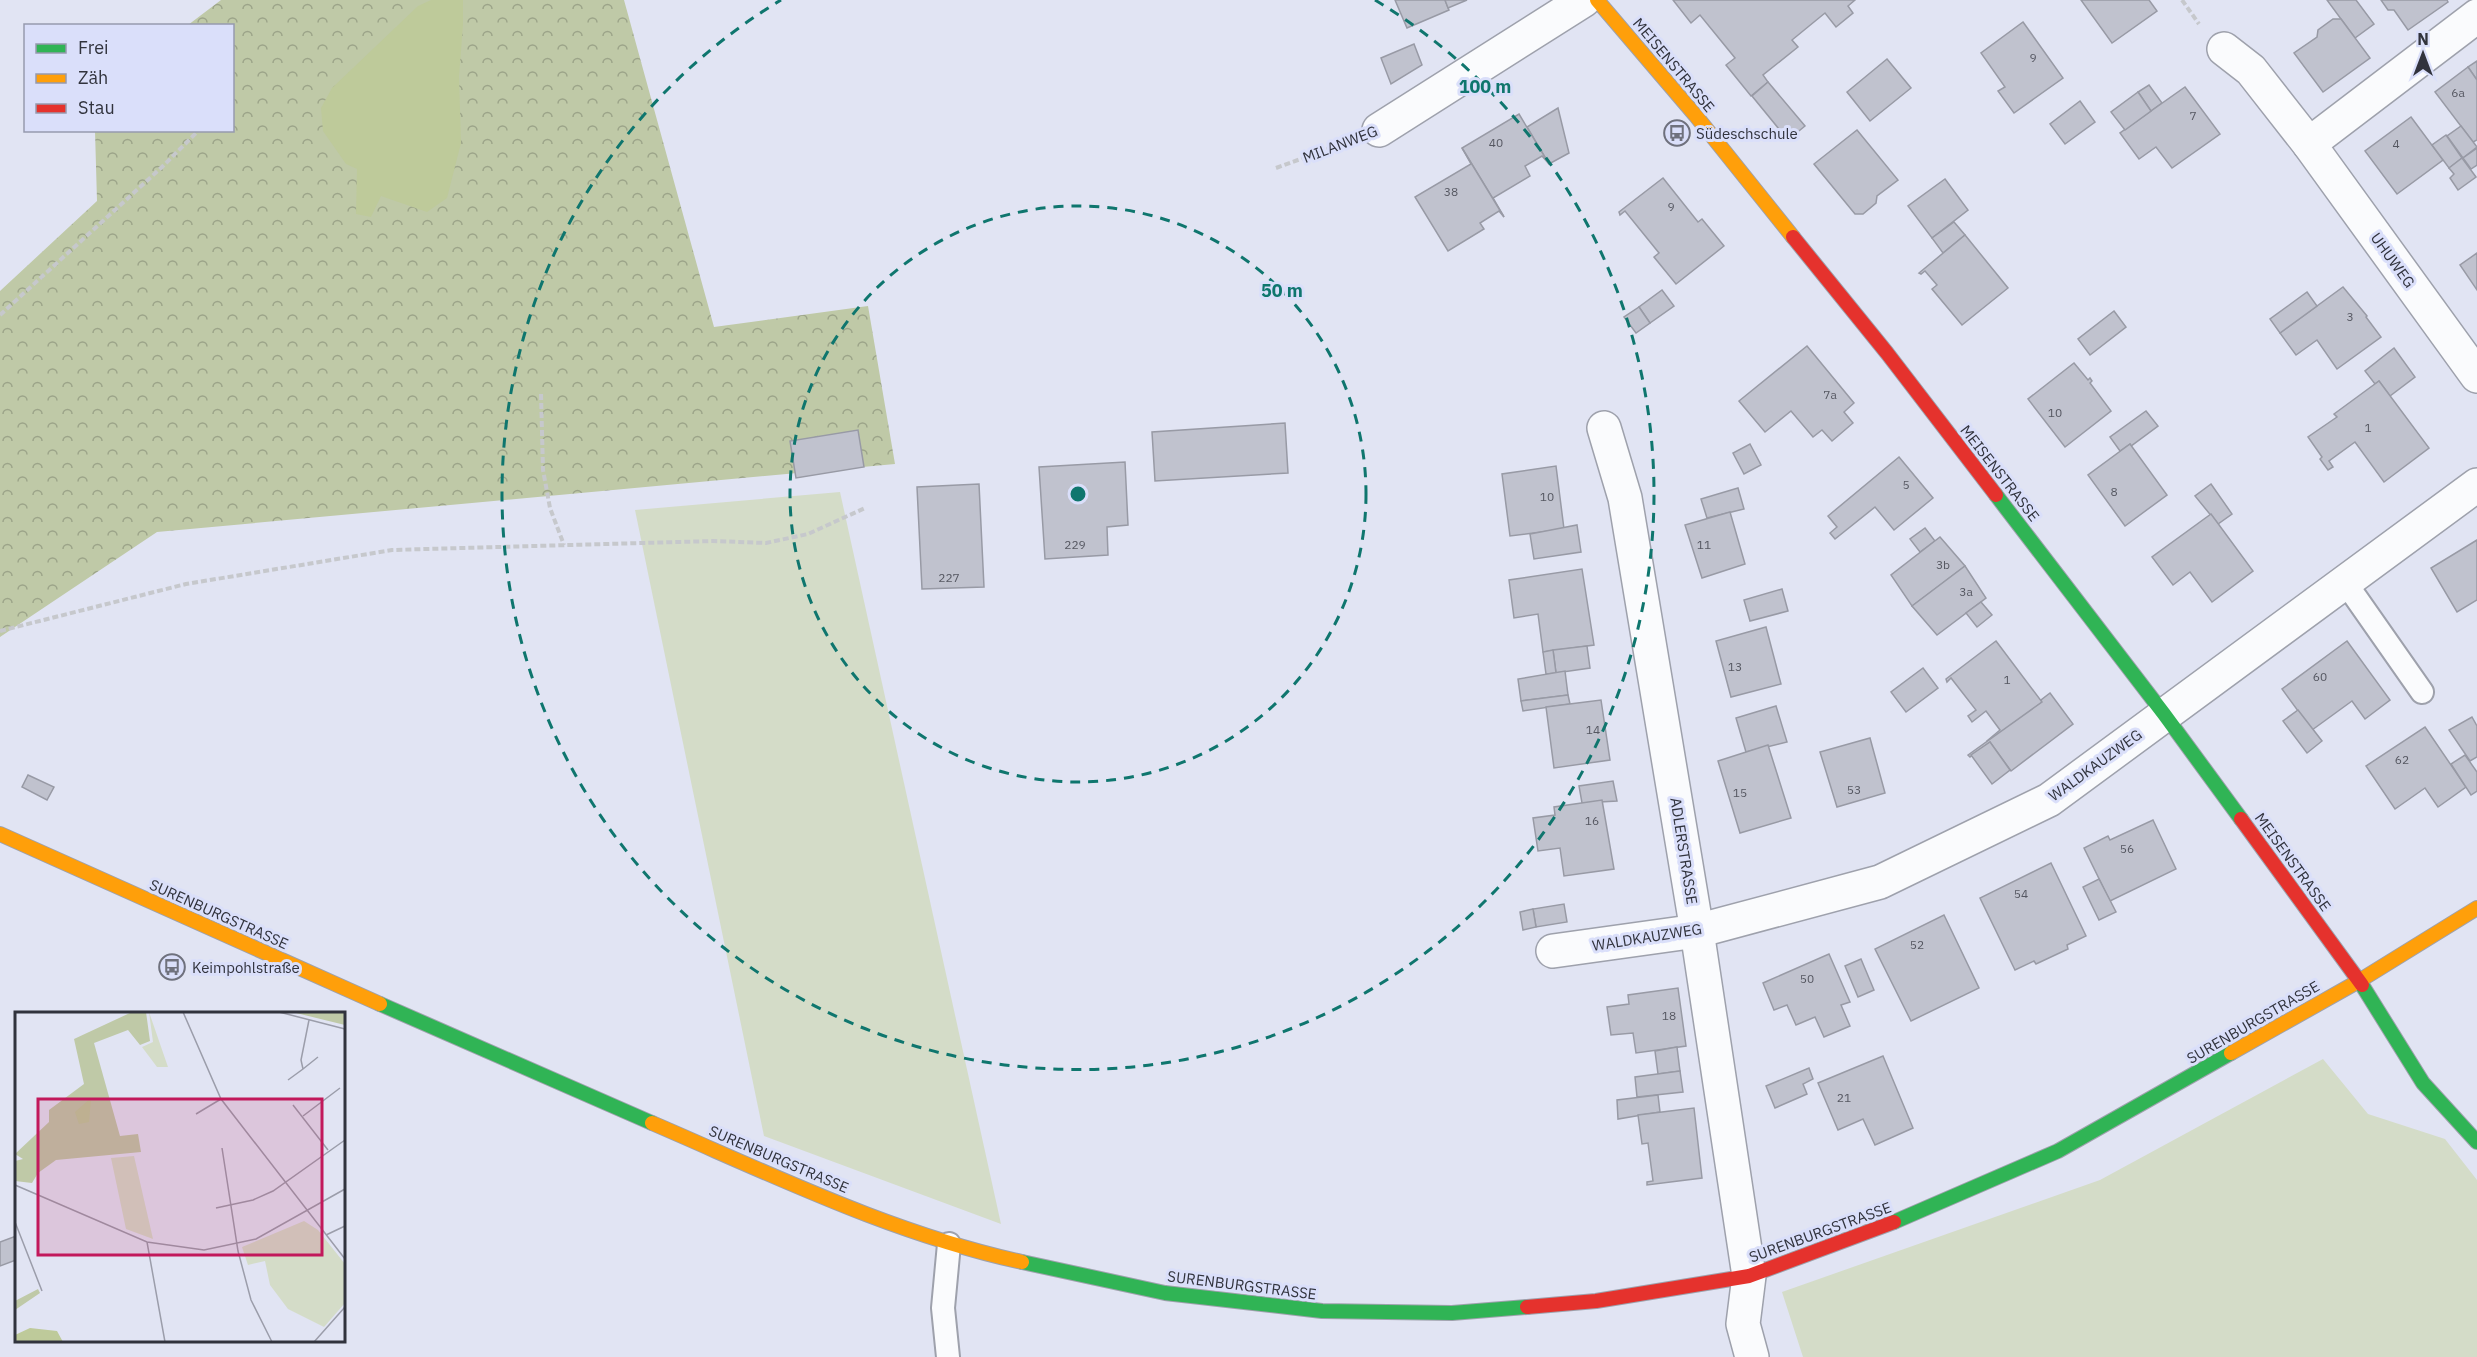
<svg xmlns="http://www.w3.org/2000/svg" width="2477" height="1357" font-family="'IBM Plex Sans',sans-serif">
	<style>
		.green { fill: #d4dcc8 }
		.forest { fill: url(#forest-crowns) }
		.water { fill: #beca9a }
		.building { fill: #c0c2ce; stroke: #989aa5; stroke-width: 1.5 }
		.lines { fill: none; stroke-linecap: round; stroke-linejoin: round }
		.lane-casing { stroke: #9ea1ac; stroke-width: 26 }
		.street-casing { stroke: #9ea1ac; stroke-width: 36 }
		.fast-casing { stroke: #9ea1ac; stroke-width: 16 }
		.slow-casing { stroke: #9ea1ac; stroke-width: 16 }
		.jam-casing { stroke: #9ea1ac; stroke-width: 16 }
		.path { stroke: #c6c8cc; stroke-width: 4; stroke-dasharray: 6 3; stroke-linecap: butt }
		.lane { stroke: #fafbfd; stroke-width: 22 }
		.street { stroke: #fafbfd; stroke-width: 33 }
		.fast { stroke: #30b455; stroke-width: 14 }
		.slow { stroke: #ff9f0a; stroke-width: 14 }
		.jam { stroke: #e5322d; stroke-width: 14 }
		.ring { fill: none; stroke: #0f766e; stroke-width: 3; stroke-dasharray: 10 8 }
		.labels { text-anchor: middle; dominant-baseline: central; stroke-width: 6; stroke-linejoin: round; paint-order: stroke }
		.number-label { font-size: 12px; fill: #555761 }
		.street-label { font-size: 15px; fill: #31333d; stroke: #dadffa }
		.poi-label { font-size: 15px; fill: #31333d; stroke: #dadffa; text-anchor: start }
		.inset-road { fill: none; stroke: #9b9daa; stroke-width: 1.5 }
		.view { fill: #c2185b; fill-opacity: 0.15; stroke: #c2185b; stroke-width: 3 }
		.inset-edge { fill: none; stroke: #31333d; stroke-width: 3 }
		.centre { fill: #0f766e; stroke: #dadffa; stroke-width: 3 }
		.ring-label { font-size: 18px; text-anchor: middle; font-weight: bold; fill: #0f766e; stroke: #dadffa; stroke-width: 6; stroke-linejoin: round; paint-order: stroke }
	</style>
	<defs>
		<pattern id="forest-crowns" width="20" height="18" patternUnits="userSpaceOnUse" patternTransform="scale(1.5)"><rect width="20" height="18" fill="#bfc9a7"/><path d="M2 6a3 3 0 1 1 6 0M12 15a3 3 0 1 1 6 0" fill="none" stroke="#9ca489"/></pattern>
	</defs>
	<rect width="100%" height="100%" fill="#e1e4f3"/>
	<g class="green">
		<polygon points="840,492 1001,1224 764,1136 635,510"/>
		<polygon points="2323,1059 2368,1114 2445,1139 2477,1180 2477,1357 1803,1357 1782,1292 2100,1180"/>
	</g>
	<polygon class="forest" points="221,0 624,0 714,327 868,306 895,464 157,532 0,637 0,291 97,201 95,131 232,130 232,26 188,25"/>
	<polygon class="water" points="431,0 463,0 463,24 459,77 461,143 447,198 427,212 381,196 371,217 356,214 357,169 346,164 323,131 321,108 332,88 418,6"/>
	<g class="building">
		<polygon points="1395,0 1445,0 1449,10 1407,28"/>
		<polygon points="1445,0 1467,0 1448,8"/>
		<polygon points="1673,0 1855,0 1848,6 1853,13 1836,27 1825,13 1792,40 1798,47 1763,75 1768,82 1751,96 1726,65 1735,58 1700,15 1691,23"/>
		<polygon points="2081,0 2149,0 2157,11 2112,43"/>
		<polygon points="2327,0 2356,0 2374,24 2355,38"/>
		<polygon points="2381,0 2447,0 2448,2 2408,30 2394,10 2388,10"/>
		<polygon points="2333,19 2341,19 2370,58 2323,92 2294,53 2317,37 2318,30"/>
		<polygon points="2023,22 2063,78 2014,113 1998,91 2005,87 1981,53"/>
		<polygon points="1414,44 1422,65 1391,84 1381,58"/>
		<polygon points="1887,59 1911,88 1870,121 1847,92"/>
		<polygon points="2477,61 2477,80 2468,67"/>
		<polygon points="2468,67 2477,80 2477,140 2473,142 2435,92"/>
		<polygon points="1768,82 1805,126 1788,140 1752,96"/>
		<polygon points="2149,85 2162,103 2151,111 2138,92"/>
		<polygon points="2185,87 2220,134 2172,168 2156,147 2139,159 2120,133"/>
		<polygon points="2138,92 2151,111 2125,130 2111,112"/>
		<polygon points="2080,101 2095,122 2065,144 2050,124"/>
		<polygon points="1558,108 1569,153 1549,164 1527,127"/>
		<polygon points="1519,114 1549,164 1542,156 1525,166 1530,176 1493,198 1504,217 1462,148"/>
		<polygon points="2411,117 2443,160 2397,194 2365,151"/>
		<polygon points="2461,126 2477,147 2463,158 2447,136"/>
		<polygon points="1857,130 1898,180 1877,196 1876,203 1863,214 1855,214 1814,164"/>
		<polygon points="2446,135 2462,158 2449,168 2432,145"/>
		<polygon points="1462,148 1504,217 1499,211 1480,223 1484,229 1448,251 1415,197 1471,164"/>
		<polygon points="2477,148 2477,165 2471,169 2463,158"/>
		<polygon points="2462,158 2476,177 2458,190 2450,178 2454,174 2449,168"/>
		<polygon points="1663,178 1698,222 1702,219 1724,246 1676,284 1654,257 1659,253 1625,211 1620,215 1619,212"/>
		<polygon points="1945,179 1968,210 1932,238 1908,206"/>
		<polygon points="1954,222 1965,235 1943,253 1932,238"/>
		<polygon points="1965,235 2008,288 1962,325 1932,289 1937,285 1925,271 1921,274 1919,273"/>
		<polygon points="2477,253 2477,290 2460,265"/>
		<polygon points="2343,287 2367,316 2366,317 2381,337 2337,369 2317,340 2296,355 2280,333"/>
		<polygon points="1662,290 1674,306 1650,323 1639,307"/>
		<polygon points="2307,292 2317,306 2280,333 2270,319"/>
		<polygon points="1639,307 1650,323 1636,333 1624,317"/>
		<polygon points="2114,311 2126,327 2090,355 2078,339"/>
		<polygon points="1807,346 1854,403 1844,412 1853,423 1832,441 1822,430 1813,437 1791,411 1765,432 1739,401"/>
		<polygon points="2394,348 2415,377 2390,396 2379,381 2375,384 2365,371"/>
		<polygon points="2074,363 2088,380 2090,378 2092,381 2090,383 2111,411 2065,447 2028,399"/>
		<polygon points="2379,381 2429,448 2384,482 2355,442 2329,461 2333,467 2328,470 2320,459 2322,457 2308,437 2337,417 2334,414"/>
		<polygon points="2146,411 2158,426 2131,446 2130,444 2120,451 2110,437"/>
		<polygon points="1285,423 1288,473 1155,481 1152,432"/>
		<polygon points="858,430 864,467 796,478 790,441"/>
		<polygon points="1750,444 1761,465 1744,474 1733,453"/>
		<polygon points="2130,444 2167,495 2125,526 2088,475"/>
		<polygon points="1899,457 1933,498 1894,530 1875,507 1835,539 1830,533 1837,527 1828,516"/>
		<polygon points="1125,462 1128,525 1107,527 1108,555 1045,559 1039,467"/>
		<polygon points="1556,466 1564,529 1510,536 1502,474"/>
		<polygon points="979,484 984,587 922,589 917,487"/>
		<polygon points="2211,484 2232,514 2218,524 2195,496"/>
		<polygon points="1738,488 1744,509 1707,518 1701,499"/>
		<polygon points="1730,512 1745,564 1702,578 1685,525"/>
		<polygon points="2211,514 2253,571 2212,602 2190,572 2173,585 2152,557"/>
		<polygon points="1577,525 1581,552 1534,559 1530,534"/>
		<polygon points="1925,528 1935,541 1920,552 1910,539"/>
		<polygon points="1940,537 1965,566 1912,606 1891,575"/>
		<polygon points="2477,540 2477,600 2457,612 2431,568"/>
		<polygon points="1965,566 1986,598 1937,635 1912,606"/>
		<polygon points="1582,569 1594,645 1543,652 1538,614 1514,618 1509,580"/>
		<polygon points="1782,589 1788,611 1750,621 1744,600"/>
		<polygon points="1981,602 1992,615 1977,627 1966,613"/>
		<polygon points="1766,627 1781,684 1731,697 1716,641"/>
		<polygon points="1996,641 2042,702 1988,743 1987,741 2000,730 1986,711 1972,722 1968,716 1976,710 1951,678 1947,682 1946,679"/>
		<polygon points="2347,641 2390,700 2365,719 2352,701 2312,730 2282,689"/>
		<polygon points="1587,646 1590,668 1556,673 1553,650"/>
		<polygon points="1553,650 1556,673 1546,674 1543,652"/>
		<polygon points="1923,668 1938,688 1906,712 1891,692"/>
		<polygon points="1565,671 1568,695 1521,701 1518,679"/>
		<polygon points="2050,693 2073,724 2011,771 1990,742 1970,757 1968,755 2042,702 2041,700"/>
		<polygon points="1568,695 1570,704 1523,711 1521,701"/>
		<polygon points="1601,700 1610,760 1554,768 1546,707"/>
		<polygon points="1776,706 1787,742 1746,752 1736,718"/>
		<polygon points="2298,710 2322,741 2307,753 2283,721"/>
		<polygon points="2472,717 2477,726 2477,757 2470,761 2449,730"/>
		<polygon points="2425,727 2466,787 2438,807 2425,788 2395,809 2366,766"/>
		<polygon points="1870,738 1885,793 1837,807 1820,752"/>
		<polygon points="1990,742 2010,770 1992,784 1971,755"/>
		<polygon points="1768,745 1791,818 1740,833 1718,761"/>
		<polygon points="2465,755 2477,772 2477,791 2471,795 2451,764"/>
		<polygon points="28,775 54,787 47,800 22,787"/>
		<polygon points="1613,781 1617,801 1582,803 1579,786"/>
		<polygon points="1602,800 1614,869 1564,876 1560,848 1538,851 1533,818 1555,815 1554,807"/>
		<polygon points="2153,820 2176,869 2110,901 2084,848 2108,836 2110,840"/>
		<polygon points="2051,863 2086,936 2067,945 2068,949 2036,964 2034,961 2015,970 1980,898"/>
		<polygon points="2099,879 2116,912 2099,920 2083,887"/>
		<polygon points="1564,904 1567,922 1536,927 1533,909"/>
		<polygon points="1533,909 1536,927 1523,930 1520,912"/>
		<polygon points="1944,915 1979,988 1911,1021 1875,949"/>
		<polygon points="1829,954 1850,1002 1841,1005 1850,1026 1824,1037 1815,1017 1796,1025 1787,1005 1774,1010 1763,983"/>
		<polygon points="1861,959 1874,990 1858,997 1845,966"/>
		<polygon points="1678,988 1686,1046 1636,1053 1633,1033 1611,1035 1607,1007 1629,1004 1628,995"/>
		<polygon points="1677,1047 1680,1071 1658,1074 1655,1051"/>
		<polygon points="1883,1056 1913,1128 1875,1145 1863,1119 1838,1130 1818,1083"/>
		<polygon points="1809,1068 1813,1079 1803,1084 1807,1094 1775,1108 1766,1086"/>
		<polygon points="1680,1071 1683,1092 1637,1097 1635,1077"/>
		<polygon points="1658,1095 1660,1112 1618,1119 1617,1100"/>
		<polygon points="1694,1108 1702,1178 1647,1185 1647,1182 1653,1181 1648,1143 1642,1144 1638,1115"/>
		<polygon points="16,1236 16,1260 0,1266 0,1242"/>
	</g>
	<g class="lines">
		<g class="lane-casing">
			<g id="lane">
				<polyline points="2345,582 2422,692"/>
				<polyline points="948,1357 943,1308 949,1244"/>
			</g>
		</g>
		<g class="street-casing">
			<g id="street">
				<polyline points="2224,49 2251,70 2309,144 2477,376"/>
				<polyline points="1379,130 1584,0"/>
				<polyline points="2309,144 2477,16"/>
				<polyline points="1604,428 1625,498 1697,931 1749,1276 1743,1324 1752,1357"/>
				<polyline points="1553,951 1697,931 1880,882 2049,800 2477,485"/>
			</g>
		</g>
		<g class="fast-casing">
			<g id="fast">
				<polyline points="1996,495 2164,714 2241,819"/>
				<polyline points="2362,985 2423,1083 2477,1142"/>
				<polyline points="380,1004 652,1123"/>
				<polyline points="1894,1222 2058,1151 2231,1053"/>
				<polyline points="1022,1262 1165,1293 1322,1311 1452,1313 1527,1307"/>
			</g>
		</g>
		<g class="slow-casing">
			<g id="slow">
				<polyline points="1597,0 1696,116 1793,237"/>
				<polyline points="0,834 380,1004"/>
				<polyline points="2231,1053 2359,981 2477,908"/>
				<path d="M652 1123C773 1175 893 1234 1022 1262"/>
			</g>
		</g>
		<g class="jam-casing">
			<g id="jam">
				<polyline points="1793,237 1887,353 1996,495"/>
				<polyline points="2241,819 2362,985"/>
				<polyline points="1527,1307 1596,1301 1749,1276 1894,1222"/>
			</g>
		</g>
		<g class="path">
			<polyline points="2182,0 2199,24"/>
			<polyline points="1276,168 1347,142"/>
			<polyline points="0,315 162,167 199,130"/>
			<polyline points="541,394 543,470 550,508 564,545"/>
			<polyline points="0,631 186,584 392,550 713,541 766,543 808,534 865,508"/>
		</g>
		<use href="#lane" class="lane"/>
		<use href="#street" class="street"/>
		<use href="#fast" class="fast"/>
		<use href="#slow" class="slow"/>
		<use href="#jam" class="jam"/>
	</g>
	<g class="ring">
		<circle cx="1078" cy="494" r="288"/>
		<path d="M1375 0A576 576 0 1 1 781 0"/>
	</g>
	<defs>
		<g id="bus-ring" transform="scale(1.35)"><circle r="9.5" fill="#dadffa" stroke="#6f717d" stroke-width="1.5"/><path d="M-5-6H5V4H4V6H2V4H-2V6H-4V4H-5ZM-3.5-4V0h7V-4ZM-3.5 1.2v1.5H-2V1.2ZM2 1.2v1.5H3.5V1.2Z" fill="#6f717d"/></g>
	</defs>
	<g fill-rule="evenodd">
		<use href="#bus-ring" x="1677" y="133"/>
		<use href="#bus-ring" x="172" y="967"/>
	</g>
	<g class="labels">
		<g class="number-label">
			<text x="2033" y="57">9</text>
			<text x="2458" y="92">6a</text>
			<text x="2193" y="115">7</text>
			<text x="1496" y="142">40</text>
			<text x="2396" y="143">4</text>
			<text x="1451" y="191">38</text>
			<text x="1671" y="206">9</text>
			<text x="2350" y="316">3</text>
			<text x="1830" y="394">7a</text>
			<text x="2055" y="412">10</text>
			<text x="2368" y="427">1</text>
			<text x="1906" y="484">5</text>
			<text x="2114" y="491">8</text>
			<text x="1547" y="496">10</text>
			<text x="1075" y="544">229</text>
			<text x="1704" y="544">11</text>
			<text x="1943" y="564">3b</text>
			<text x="949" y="577">227</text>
			<text x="1966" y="591">3a</text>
			<text x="1735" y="666">13</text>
			<text x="2320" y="676">60</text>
			<text x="2007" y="679">1</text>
			<text x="1593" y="729">14</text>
			<text x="2402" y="759">62</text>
			<text x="1854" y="789">53</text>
			<text x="1740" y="792">15</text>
			<text x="1592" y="820">16</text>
			<text x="2127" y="848">56</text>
			<text x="2021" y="893">54</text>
			<text x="1917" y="944">52</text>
			<text x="1807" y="978">50</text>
			<text x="1669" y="1015">18</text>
			<text x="1844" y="1097">21</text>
		</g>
		<g class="street-label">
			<text transform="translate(1674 65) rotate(50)">MEISENSTRASSE</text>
			<text transform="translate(1340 144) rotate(-21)">MILANWEG</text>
			<text transform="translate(2393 260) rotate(54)">UHUWEG</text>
			<text transform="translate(2000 473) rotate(52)">MEISENSTRASSE</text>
			<text transform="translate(2095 765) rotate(-36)">WALDKAUZWEG</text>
			<text transform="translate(1684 851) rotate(81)">ADLERSTRASSE</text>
			<text transform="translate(2293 862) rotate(54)">MEISENSTRASSE</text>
			<text transform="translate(219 914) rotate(24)">SURENBURGSTRASSE</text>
			<text transform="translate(1647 937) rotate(-9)">WALDKAUZWEG</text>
			<text transform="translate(2253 1022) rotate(-30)">SURENBURGSTRASSE</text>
			<text transform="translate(779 1159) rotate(23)">SURENBURGSTRASSE</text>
			<text transform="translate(1820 1232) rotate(-20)">SURENBURGSTRASSE</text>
			<text transform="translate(1242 1285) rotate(7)">SURENBURGSTRASSE</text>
		</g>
		<g class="poi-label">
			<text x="1696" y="133">Südeschschule</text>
			<text x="192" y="967">Keimpohlstraße</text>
		</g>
	</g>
	<g transform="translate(15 1012)">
		<rect width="330" height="330" fill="#e1e4f3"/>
		<path d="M134 0 153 55H142L127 35 138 30ZM119 144 138 227 111 217 96 146ZM289 209 303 218 330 252V291L309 315 273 297 255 273 250 249 233 253 227 235Z" fill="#d4dcc8"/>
		<path d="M117 0H131L135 29 125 33 113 18 79 31 105 124 123 122 126 140 41 148 23 161 17 171 0 169V149L8 147 0 142 34 110V98L69 72 59 27ZM277 0H330V13ZM23 277 25 281 0 298V289Z" fill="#bfc9a7"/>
		<path d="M76 86 74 110 64 112 60 100ZM15 316 42 319 48 330H0V323Z" fill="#beca9a"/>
		<path class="inset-road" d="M168 0 206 87 330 247M264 0 330 17M288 57 303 45M273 68 288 57 286 48 294 8M278 93 313 138M181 102 206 87M288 104 325 76M207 136 223 239 236 288 257 330M0 173 132 230 189 238 241 227 330 177M201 196 238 188 258 179 330 128M0 210 27 279M311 223 330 214M132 230 150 330M299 330 330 295"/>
		<path class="view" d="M23 87H307V243H23Z"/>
		<rect width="330" height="330" class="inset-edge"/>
	</g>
	<circle cx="1078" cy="494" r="9" class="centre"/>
	<g class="ring-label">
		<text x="1485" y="93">100 m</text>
		<text x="1282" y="297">50 m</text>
	</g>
	<rect x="24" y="24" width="210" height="108" fill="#dadffa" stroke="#969aae" stroke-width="1.5"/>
	<rect x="36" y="44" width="30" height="9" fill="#30b455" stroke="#969aae" stroke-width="1.5"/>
	<text x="78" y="54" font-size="18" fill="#31333d">Frei</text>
	<rect x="36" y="74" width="30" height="9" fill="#ff9f0a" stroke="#969aae" stroke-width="1.5"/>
	<text x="78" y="84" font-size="18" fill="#31333d">Zäh</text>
	<rect x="36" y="104" width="30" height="9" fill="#e5322d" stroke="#969aae" stroke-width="1.5"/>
	<text x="78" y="114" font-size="18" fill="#31333d">Stau</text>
	<g transform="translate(2423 54)" stroke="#dadffa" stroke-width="4.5" paint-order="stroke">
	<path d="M0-4.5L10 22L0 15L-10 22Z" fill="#31333d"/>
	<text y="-9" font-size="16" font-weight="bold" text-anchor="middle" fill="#31333d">N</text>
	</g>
</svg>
